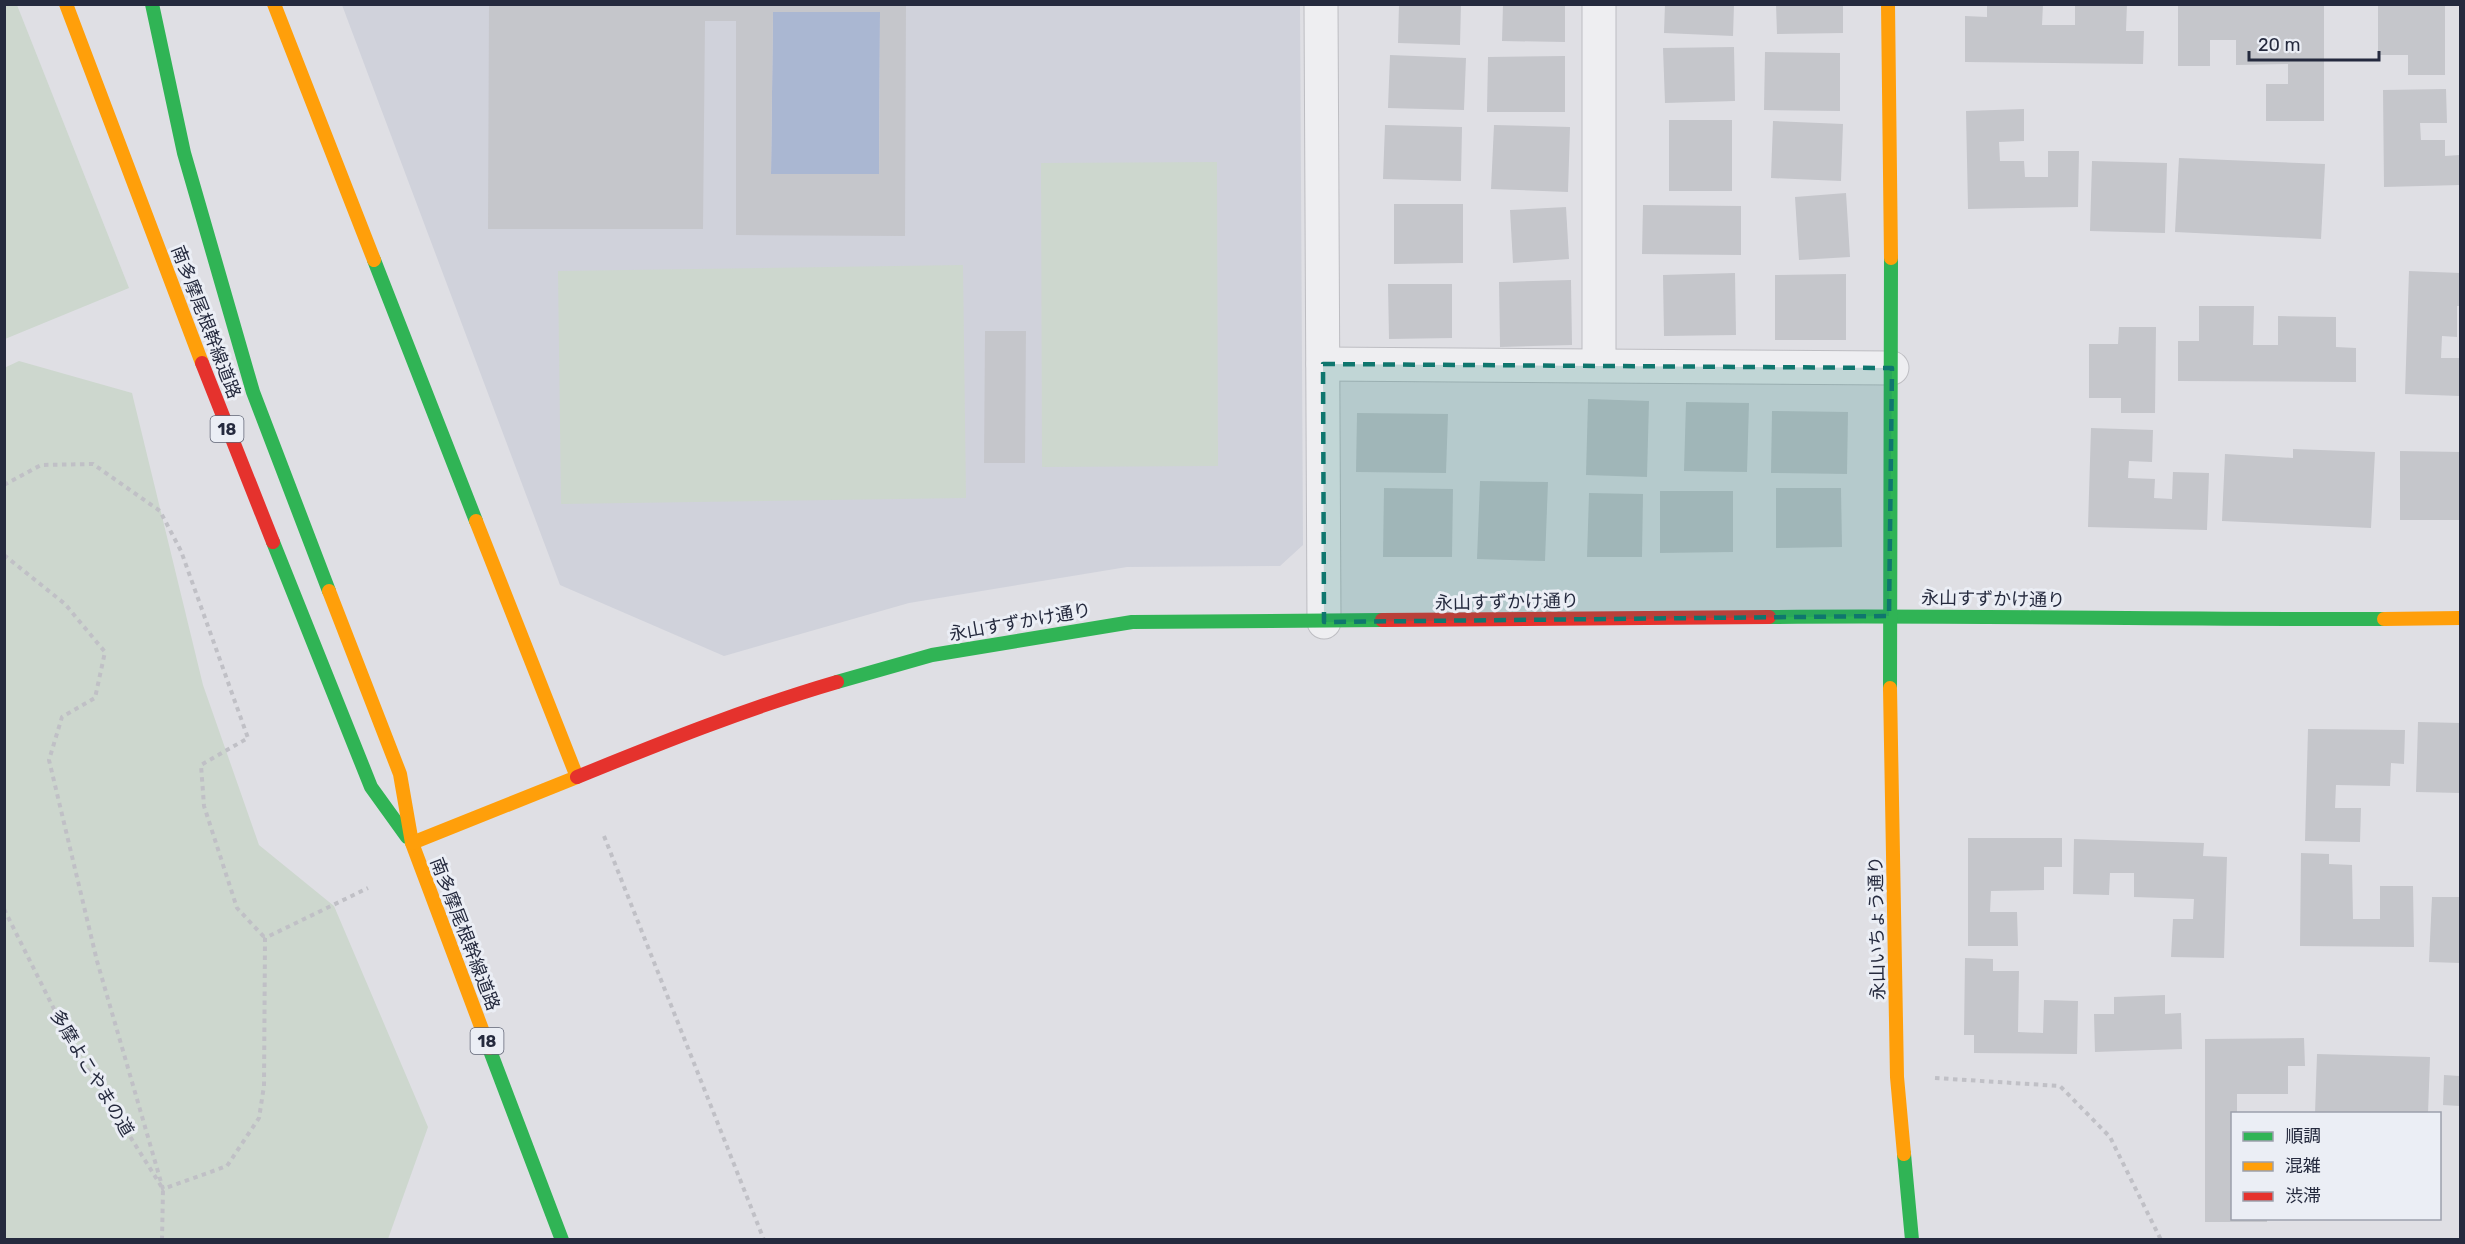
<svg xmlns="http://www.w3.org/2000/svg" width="2465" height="1244" font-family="Rubik,'Noto Sans JP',sans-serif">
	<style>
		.built { fill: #d0d2db }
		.green { fill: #cdd7ce }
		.water { fill: #aab7d2 }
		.building { fill: #c5c6cb; fill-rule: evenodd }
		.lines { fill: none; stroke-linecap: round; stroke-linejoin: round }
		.street-casing { stroke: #bdbdc2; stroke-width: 35 }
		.path { stroke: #c0c0c6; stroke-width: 4; stroke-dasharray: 4.5 4.5; stroke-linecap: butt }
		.street { stroke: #eeeef1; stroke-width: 33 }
		.fast { stroke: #30b455; stroke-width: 14 }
		.slow { stroke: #ff9f0a; stroke-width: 14 }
		.jam { stroke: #e5322d; stroke-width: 14 }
		.marked { fill: #0f766e; fill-opacity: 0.2; stroke: #0f766e; stroke-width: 4.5; stroke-dasharray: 12 8; stroke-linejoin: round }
		.labels { text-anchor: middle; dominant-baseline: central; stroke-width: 6; stroke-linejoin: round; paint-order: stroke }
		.shield { fill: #ebeef5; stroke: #606575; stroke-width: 1.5 }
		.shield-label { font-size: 16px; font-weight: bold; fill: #252a3e }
		.street-label { font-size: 18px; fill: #252a3e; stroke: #ebeef5 }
	</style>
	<rect width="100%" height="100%" fill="#dfdfe4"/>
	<polygon class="built" points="342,5 1300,5 1303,545 1280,566 1127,567 909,603 724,656 560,585"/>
	<g class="green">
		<polygon points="17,5 129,288 5,339 4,5"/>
		<polygon points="1217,162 1218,466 1042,467 1041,163"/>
		<polygon points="963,265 966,498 561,504 558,271"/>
		<polygon points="19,361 132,393 203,685 259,845 334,906 428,1127 388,1239 5,1239 4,368"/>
	</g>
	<polygon class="water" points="773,12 880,12 879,174 771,174"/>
	<g class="building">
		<path d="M489 4H906L905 236 736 235V21H705L703 229H488ZM773 12H880L879 174H771Z"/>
		<polygon points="1399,4 1461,4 1460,45 1398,43"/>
		<polygon points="1503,4 1565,4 1565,42 1502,41"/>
		<polygon points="1665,4 1734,4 1733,36 1664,33"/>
		<polygon points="1776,4 1843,4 1843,33 1777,34"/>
		<polygon points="1987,4 2043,4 2042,25 2075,25 2075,4 2127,4 2126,31 2144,31 2143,64 1965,62 1965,16 1987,17"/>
		<polygon points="2178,4 2324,4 2324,121 2266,121 2266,84 2288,84 2288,64 2236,65 2236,40 2210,40 2210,66 2178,66"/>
		<polygon points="2378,4 2445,4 2445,75 2408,75 2408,55 2378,55"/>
		<polygon points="1734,47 1735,101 1665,103 1663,48"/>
		<polygon points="1765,52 1840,53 1840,111 1764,110"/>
		<polygon points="1390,55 1466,58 1464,110 1388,108"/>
		<polygon points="1565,56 1565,112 1487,112 1488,57"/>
		<polygon points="2446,89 2447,123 2420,123 2421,140 2445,140 2445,156 2460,155 2460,185 2384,187 2383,90"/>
		<polygon points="2024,109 2024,141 1999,142 2000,161 2024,161 2025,177 2048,177 2048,151 2079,151 2078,207 1968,209 1966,111"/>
		<rect x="1669" y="120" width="63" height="71"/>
		<polygon points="1773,121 1843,124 1841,181 1771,178"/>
		<polygon points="1385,125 1462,127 1461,181 1383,179"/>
		<polygon points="1494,125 1570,127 1568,192 1491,189"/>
		<polygon points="2179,158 2325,164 2321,239 2175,232"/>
		<polygon points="2092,161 2167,163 2165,233 2090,231"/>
		<polygon points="1846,193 1850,257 1799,260 1795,197"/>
		<polygon points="1394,204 1463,204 1463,263 1394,264"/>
		<polygon points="1643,205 1741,206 1741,255 1642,254"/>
		<polygon points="1566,207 1569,259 1513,263 1510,210"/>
		<polygon points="2409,271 2460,273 2460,306 2457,306 2457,337 2442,336 2441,358 2460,358 2460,396 2405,394"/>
		<polygon points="1735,273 1736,335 1664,336 1663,275"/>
		<polygon points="1846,274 1846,340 1775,340 1775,275"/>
		<polygon points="1571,280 1572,345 1500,347 1499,282"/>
		<polygon points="1388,284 1452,284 1452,338 1389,339"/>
		<polygon points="2199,306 2254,306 2253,345 2278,345 2278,316 2336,317 2336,347 2356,348 2356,382 2178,381 2178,341 2199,341"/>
		<polygon points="2119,327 2156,327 2155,413 2121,413 2121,398 2089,398 2089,344 2118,344"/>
		<polygon points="985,331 1026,331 1025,463 984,463"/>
		<polygon points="1588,399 1649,401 1647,477 1586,475"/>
		<polygon points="1686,402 1749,403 1747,472 1684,471"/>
		<polygon points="1772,411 1848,412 1847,474 1771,473"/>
		<polygon points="1357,413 1448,414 1446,473 1356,472"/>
		<polygon points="2091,428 2153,430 2152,462 2129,461 2128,478 2155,479 2154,498 2172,499 2173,472 2209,473 2207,530 2088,527"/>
		<polygon points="2293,449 2375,452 2371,528 2222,521 2225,454 2293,458"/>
		<polygon points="2400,451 2460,452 2460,520 2400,520"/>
		<polygon points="1480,481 1548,482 1545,561 1477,559"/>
		<polygon points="1384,488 1453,489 1452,557 1383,557"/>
		<polygon points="1776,488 1841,488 1842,547 1776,548"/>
		<polygon points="1660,491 1733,491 1733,552 1660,553"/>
		<polygon points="1589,493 1643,494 1642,557 1587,557"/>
		<polygon points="2418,722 2460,723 2460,793 2416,792"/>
		<polygon points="2308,729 2405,730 2404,764 2391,763 2390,786 2336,785 2335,808 2361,808 2360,842 2305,841"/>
		<polygon points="1968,838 2062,838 2062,867 2044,867 2044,890 1991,891 1990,912 2017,912 2018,946 1968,946"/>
		<polygon points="2074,839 2204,843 2203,856 2227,857 2224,958 2171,957 2173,919 2193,919 2194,899 2134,897 2134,873 2110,873 2109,895 2073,894"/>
		<polygon points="2301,853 2329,854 2329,864 2352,865 2353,919 2380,919 2380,886 2413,886 2414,947 2300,946"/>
		<polygon points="2432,897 2460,897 2460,963 2429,962"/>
		<polygon points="1965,958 1993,959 1993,971 2019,971 2018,1032 2043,1033 2044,1000 2078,1001 2077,1054 1974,1053 1974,1035 1964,1035"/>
		<polygon points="2165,995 2165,1014 2181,1013 2182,1049 2095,1052 2094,1014 2114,1014 2114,997"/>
		<polygon points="2304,1038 2305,1066 2288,1066 2288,1094 2237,1094 2237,1114 2232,1114 2232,1218 2267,1218 2267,1222 2205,1222 2205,1039"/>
		<polygon points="2317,1054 2430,1057 2428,1114 2315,1114"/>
		<polygon points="2444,1075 2460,1076 2460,1106 2443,1105"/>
	</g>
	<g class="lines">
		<g class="street-casing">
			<g id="street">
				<polyline points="1321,4 1324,622"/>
				<polyline points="1323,364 1892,368"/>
				<polyline points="1599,365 1599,4"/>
			</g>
		</g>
		<g class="path">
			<polyline points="4,485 41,465 93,464 160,511 181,551 248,738 201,765 204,806 237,908 265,938"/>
			<polyline points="4,555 65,604 105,652 95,698 62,717 49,760 97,961 163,1189 227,1166 259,1118 264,1086 265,938 368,888"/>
			<polyline points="604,836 764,1240"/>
			<polyline points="4,909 70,1041 163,1189 162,1240"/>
			<polyline points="1935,1078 2060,1086 2110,1137 2161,1240"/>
		</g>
		<use href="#street" class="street"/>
		<g class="fast">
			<polyline points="152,4 184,153 253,392 329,591"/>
			<polyline points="374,260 476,521"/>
			<polyline points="273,542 371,787 407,837"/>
			<path d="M1769 617C1974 615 2179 620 2384 619"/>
			<polyline points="837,682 932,655 1132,622 1382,620"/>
			<polyline points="1890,688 1891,258"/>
			<polyline points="489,1048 562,1240"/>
			<polyline points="1904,1154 1912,1240"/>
		</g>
		<g class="slow">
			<polyline points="66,4 202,363"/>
			<polyline points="274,4 374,260"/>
			<polyline points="1888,4 1891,258"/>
			<polyline points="329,591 400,774 412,843 489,1048"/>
			<polyline points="2384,619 2460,618"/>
			<polyline points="1890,688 1897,1077 1904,1154"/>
			<polyline points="412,843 577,777 476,521"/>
		</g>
		<g class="jam">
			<polyline points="202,363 273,542"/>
			<polyline points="1382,620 1769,617"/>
			<path d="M577 777C663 742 748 708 837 682"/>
		</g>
	</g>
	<path class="marked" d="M1323 364 1892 368 1889 616 1324 622Z"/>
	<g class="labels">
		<g class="shield">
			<rect x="210.5" y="416" width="33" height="26" rx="4.5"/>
			<rect x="470.5" y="1028" width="33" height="26" rx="4.5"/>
		</g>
		<g class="shield-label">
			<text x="227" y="429">18</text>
			<text x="487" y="1041">18</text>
		</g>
		<g class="street-label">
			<text transform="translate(206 322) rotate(69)">南多摩尾根幹線道路</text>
			<text transform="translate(1993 599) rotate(1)">永山すずかけ通り</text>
			<text transform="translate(1507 602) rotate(-1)">永山すずかけ通り</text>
			<text transform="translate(1020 622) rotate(-10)">永山すずかけ通り</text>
			<text transform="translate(1877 928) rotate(-91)">永山いちょう通り</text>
			<text transform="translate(465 934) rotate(69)">南多摩尾根幹線道路</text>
			<text transform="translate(92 1073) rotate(59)">多摩よこやまの道</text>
		</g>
	</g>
	<rect width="2465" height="1244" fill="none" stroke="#252a3e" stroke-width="12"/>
	<rect x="2231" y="1112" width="210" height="108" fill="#ebeef5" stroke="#9ca0ac" stroke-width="1.5"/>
	<rect x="2243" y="1132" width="30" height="9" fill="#30b455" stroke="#9ca0ac" stroke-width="1.5"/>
	<text x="2285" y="1142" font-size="18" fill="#252a3e">順調</text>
	<rect x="2243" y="1162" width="30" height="9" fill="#ff9f0a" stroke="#9ca0ac" stroke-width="1.5"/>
	<text x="2285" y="1172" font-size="18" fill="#252a3e">混雑</text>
	<rect x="2243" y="1192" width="30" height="9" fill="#e5322d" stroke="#9ca0ac" stroke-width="1.5"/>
	<text x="2285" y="1202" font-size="18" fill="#252a3e">渋滞</text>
	<path d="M2249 51v9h130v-9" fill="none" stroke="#252a3e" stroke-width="3"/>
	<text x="2258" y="51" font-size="18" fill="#252a3e" stroke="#ebeef5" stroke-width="4.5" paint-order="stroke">20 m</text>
</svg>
